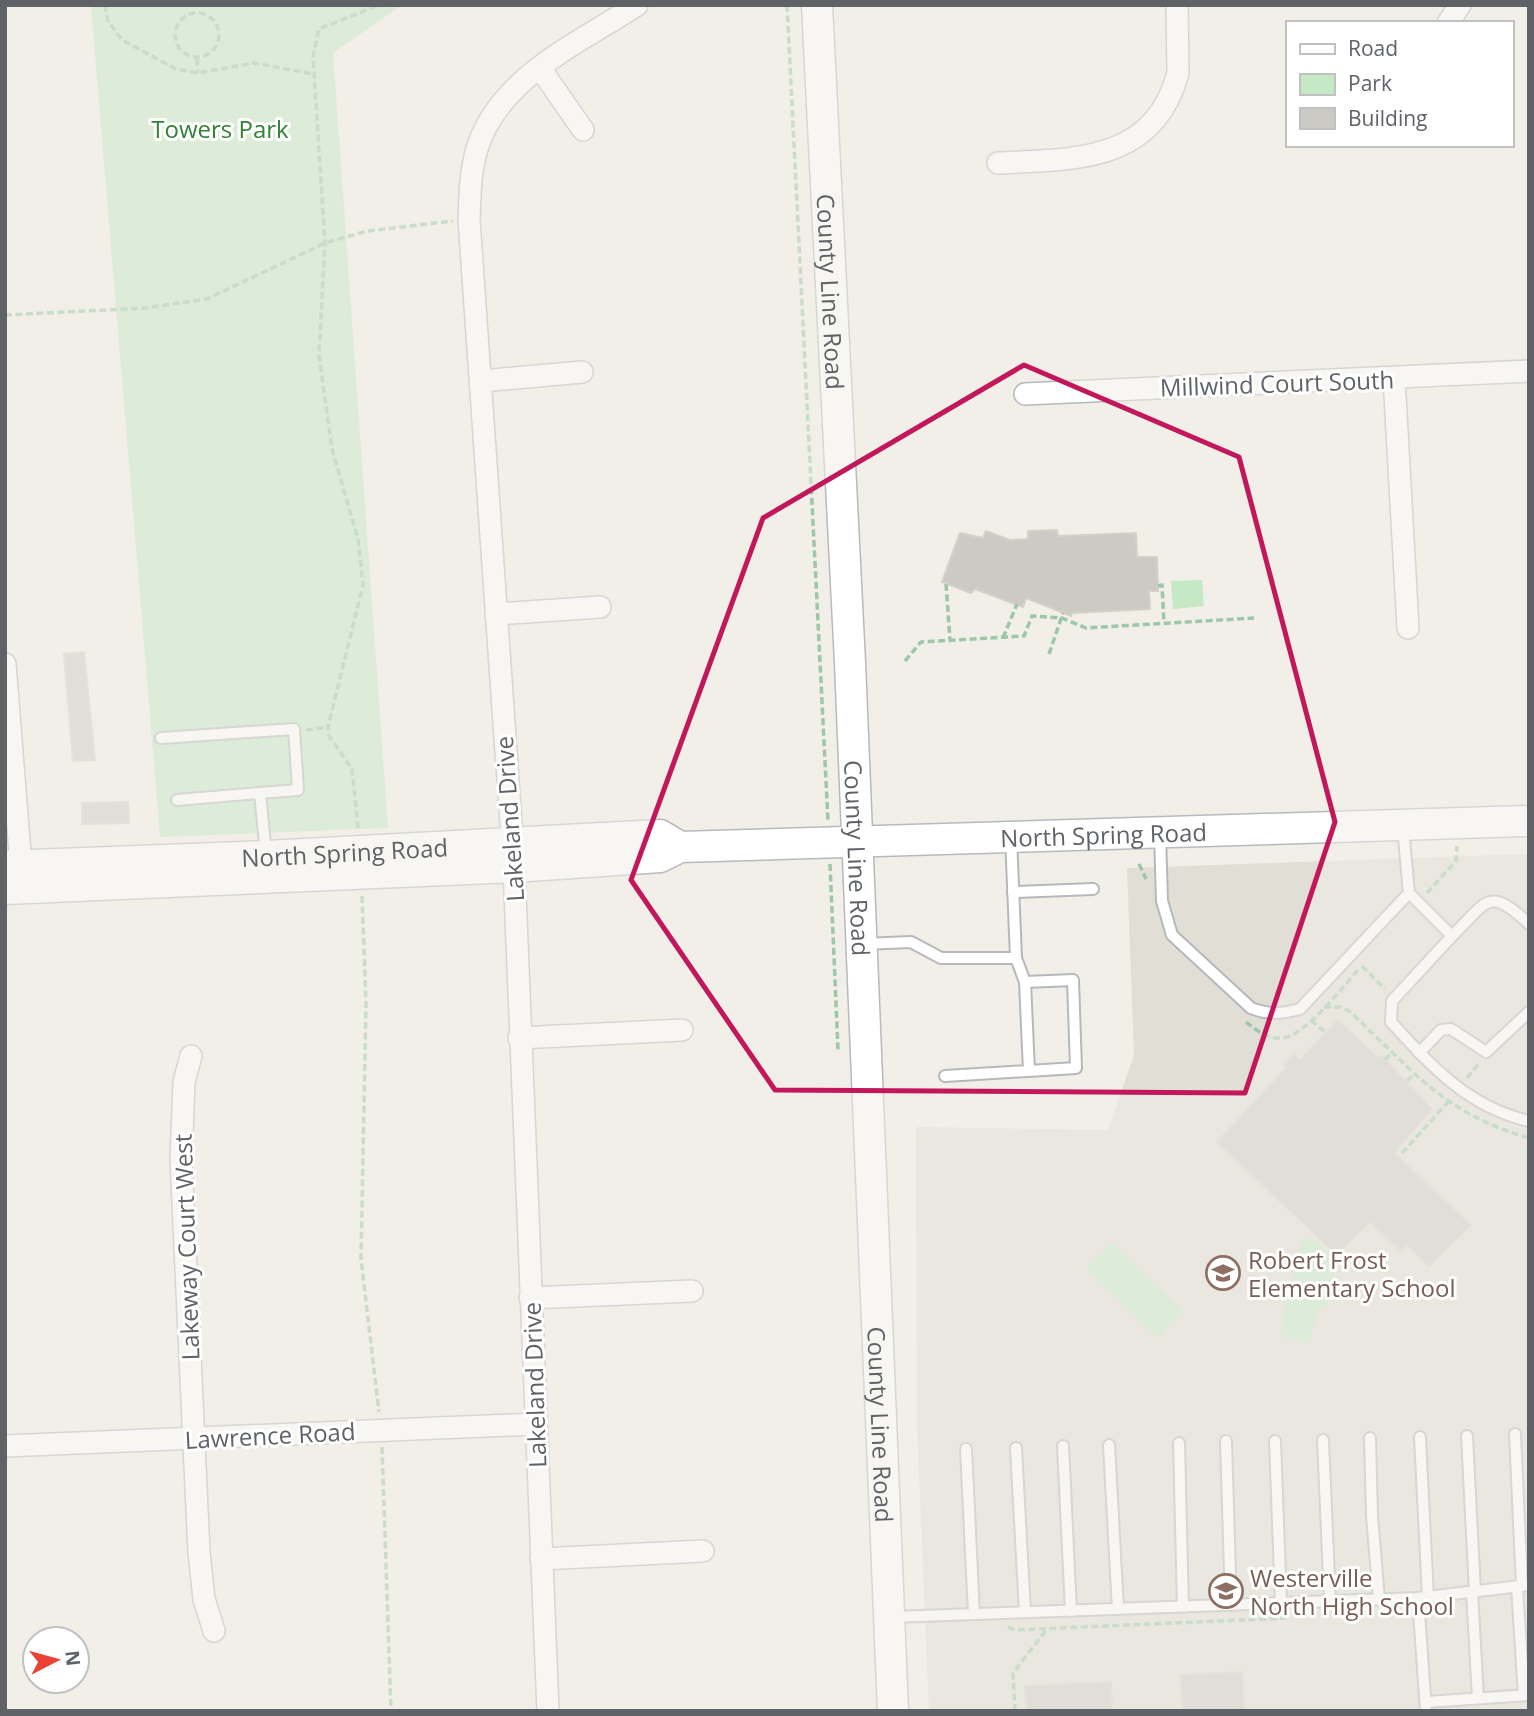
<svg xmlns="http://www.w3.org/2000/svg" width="1534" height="1716" font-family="'Open Sans',sans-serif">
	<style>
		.education { fill: #e1ded6 }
		.green { fill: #c5e8c5 }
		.building { fill: #cccac5; stroke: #d6d1c6; stroke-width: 2 }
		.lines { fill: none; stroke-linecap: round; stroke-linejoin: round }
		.service-casing { stroke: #b5b8bc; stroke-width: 14 }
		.minor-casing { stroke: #b5b8bc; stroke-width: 24 }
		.secondary-casing { stroke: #b6babf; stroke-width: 33 }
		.path { stroke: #9cc7a9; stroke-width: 3.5; stroke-dasharray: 7 3.5; stroke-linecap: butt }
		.service { stroke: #fff; stroke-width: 10 }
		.minor { stroke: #fff; stroke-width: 21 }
		.secondary { stroke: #fff; stroke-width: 30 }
		.marked { fill: none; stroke: #c2185b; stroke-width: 5; stroke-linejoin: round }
		.labels { text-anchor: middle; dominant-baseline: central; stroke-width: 6; stroke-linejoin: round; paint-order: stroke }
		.park-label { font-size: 24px; fill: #348238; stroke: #fff }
		.street-label { font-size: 24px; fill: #5f6368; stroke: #fff }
		.education-label { font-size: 24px; fill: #785e54; stroke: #fff; text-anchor: start }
	</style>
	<rect width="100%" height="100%" fill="#f1efe8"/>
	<polygon class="education" points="1529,854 1529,1711 929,1711 917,1427 916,1127 1108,1130 1134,1055 1127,868"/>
	<g class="green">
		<polygon points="91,5 402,5 333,53 388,828 160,837"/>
		<polygon points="1202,580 1204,606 1173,609 1171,581"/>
		<path d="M1302 1238 1317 1240 1336 1260 1331 1300C1315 1311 1314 1325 1309 1343L1281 1336 1284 1311Z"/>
		<polygon points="1111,1242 1183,1311 1157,1338 1086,1269"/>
	</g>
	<g class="building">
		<polygon points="1057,530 1058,536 1136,533 1137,557 1157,557 1158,591 1149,591 1150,609 1072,613 1071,616 1026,598 1023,607 975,589 971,593 942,582 960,533 983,538 986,531 1010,540 1028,539 1028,531"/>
		<polygon points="84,652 95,760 73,761 64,654"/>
		<polygon points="128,802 129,823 82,824 82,803"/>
		<polygon points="1338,1020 1378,1058 1381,1055 1432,1109 1394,1153 1471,1225 1429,1266 1407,1245 1401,1251 1370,1222 1336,1254 1217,1142 1287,1067 1284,1064 1295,1054 1300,1060"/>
		<polygon points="1242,1672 1244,1711 1183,1711 1181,1675"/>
		<polygon points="1111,1682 1112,1711 1027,1711 1025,1686"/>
	</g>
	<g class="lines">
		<g class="service-casing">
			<g id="service">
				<polyline points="161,738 294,729 298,790 260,793"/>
				<polyline points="177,800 260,793 266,854"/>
				<path d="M1160 834 1162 901 1172 935 1251 1008C1269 1015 1281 1014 1300 1009L1409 893 1403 828"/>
				<polyline points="1013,892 1093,889"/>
				<path d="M1409 893 1452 936 1392 1001 1391 1022C1431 1066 1468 1107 1529 1121"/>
				<path d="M1452 936C1487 902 1488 885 1529 924"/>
				<polyline points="863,944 911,942 941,958 1016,958 1011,837"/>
				<polyline points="1016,958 1025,982"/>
				<polyline points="1419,1053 1441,1030 1451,1029 1486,1052 1529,1012"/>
				<polyline points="945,1076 1076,1068 1073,980 1025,982 1029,1071"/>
				<polyline points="1515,1434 1522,1586"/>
				<polyline points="1467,1436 1475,1592"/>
				<polyline points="1420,1437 1428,1597"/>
				<polyline points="1370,1438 1372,1516 1379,1599"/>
				<polyline points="1323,1440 1330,1601"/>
				<polyline points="1226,1441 1231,1605"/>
				<polyline points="1275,1441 1281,1603"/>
				<polyline points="1179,1443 1183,1607"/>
				<polyline points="1109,1445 1118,1609"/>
				<polyline points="1063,1446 1071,1611"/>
				<polyline points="1016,1448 1025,1612"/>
				<polyline points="966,1449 974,1614"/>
				<polyline points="1517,1587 1524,1695"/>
				<polyline points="1472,1592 1478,1698"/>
				<polyline points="1418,1598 1426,1711"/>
				<polyline points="892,1617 1418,1598 1529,1585"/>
				<polyline points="1426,1702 1528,1695"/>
			</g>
		</g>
		<g class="minor-casing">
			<g id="minor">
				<polyline points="1448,23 1460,5"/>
				<polyline points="540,68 583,130"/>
				<path d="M998 163C1075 159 1154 163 1178 73L1177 5"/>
				<polyline points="1394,378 1408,628"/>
				<polyline points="481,381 582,372"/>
				<polyline points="1025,394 1529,371"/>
				<polyline points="496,614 600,607"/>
				<polyline points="5,664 22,878"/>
				<polyline points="519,1038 682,1030"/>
				<polyline points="191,1056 184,1082 181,1160 199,1552 204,1599 214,1631"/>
				<polyline points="530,1298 692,1291"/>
				<polyline points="5,1446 536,1424"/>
				<polyline points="541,1559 703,1551"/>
				<path d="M548 1711 514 867 469 219C470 195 470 172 477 149 498 78 579 43 637 5"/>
			</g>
		</g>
		<g class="secondary-casing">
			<g id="secondary">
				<path id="s1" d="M817 5 850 663 893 1711"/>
				<path id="s2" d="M5 866 267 856 660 835 680 847"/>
				<path id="s3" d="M5 889 514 867 660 857 680 847 1529 821"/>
			</g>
		</g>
		<g class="path">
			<polyline points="105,5 108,21 122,40 176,69 198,73 254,63 313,74"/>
			<polyline points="787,5 828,821"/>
			<circle cx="197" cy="35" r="22"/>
			<polyline points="197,59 198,73"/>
			<polyline points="5,315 145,308 207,299 325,243 367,231 453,221"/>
			<polyline points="946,584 950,640"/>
			<polyline points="1158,586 1162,585 1164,623"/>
			<polyline points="1003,638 1017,604"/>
			<polyline points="1049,654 1063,613"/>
			<polyline points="905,661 921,642 1024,636 1032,616 1062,618 1086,628 1254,618"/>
			<polyline points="306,730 328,727"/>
			<polyline points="358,828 352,769 329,736 328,727 363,585 358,539 332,449 319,355 325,243 313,57 319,29 379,5"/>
			<polyline points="830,864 838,1050"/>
			<polyline points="1139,864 1146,879"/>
			<polyline points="1427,893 1456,861 1457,846"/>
			<polyline points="362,896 366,1003 361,1259 379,1412"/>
			<polyline points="1362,966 1385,989"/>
			<path d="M1324 1007H1340L1349 1011C1412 1069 1442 1113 1529 1138"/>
			<polyline points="1311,1020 1326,1033"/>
			<path d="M1246 1022C1256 1030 1267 1039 1281 1038 1304 1038 1343 986 1359 969"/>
			<polyline points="1385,1060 1392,1052"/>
			<polyline points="1467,1078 1479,1063"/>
			<polyline points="1407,1081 1414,1074"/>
			<polyline points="1402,1153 1448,1102"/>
			<polyline points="382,1447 391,1711"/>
			<polyline points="1008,1627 1015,1630 1286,1618"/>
			<polyline points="1015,1711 1013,1673 1047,1629"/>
		</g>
		<use href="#service" class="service"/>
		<use href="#minor" class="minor"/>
		<use href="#secondary" class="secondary"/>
	</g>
	<path d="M0 0H1534V1716H0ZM1024 365 1239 457 1335 822 1245 1093 775 1090 631 880 763 518Z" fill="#f1efe8" fill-opacity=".55" fill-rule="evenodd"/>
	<path class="marked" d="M1024 365 1239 457 1335 822 1245 1093 775 1090 631 880 763 518Z"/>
	<defs>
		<g id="school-ring" transform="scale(1.75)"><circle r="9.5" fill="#fff" stroke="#8d6e63" stroke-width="1.5"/><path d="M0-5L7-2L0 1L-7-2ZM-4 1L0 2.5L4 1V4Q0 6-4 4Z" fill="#8d6e63"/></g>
	</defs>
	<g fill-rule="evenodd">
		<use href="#school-ring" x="1223" y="1273"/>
		<use href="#school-ring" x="1226" y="1591"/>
	</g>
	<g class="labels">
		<g class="park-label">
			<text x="220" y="128">Towers Park</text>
		</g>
		<g class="street-label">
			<text stroke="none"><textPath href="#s1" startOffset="287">County Line Road</textPath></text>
			<text transform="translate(1277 383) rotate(-2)">Millwind Court South</text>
			<text transform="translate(509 819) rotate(-94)">Lakeland Drive</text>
			<text stroke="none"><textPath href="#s3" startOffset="1102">North Spring Road</textPath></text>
			<text stroke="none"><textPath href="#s2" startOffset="340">North Spring Road</textPath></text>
			<text stroke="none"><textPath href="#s1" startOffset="854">County Line Road</textPath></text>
			<text transform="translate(186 1247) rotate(-92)">Lakeway Court West</text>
			<text transform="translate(534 1385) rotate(-92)">Lakeland Drive</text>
			<text stroke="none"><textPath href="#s1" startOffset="1421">County Line Road</textPath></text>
			<text transform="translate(270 1435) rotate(-3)">Lawrence Road</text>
		</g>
		<g class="education-label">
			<text x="1248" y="1259">Robert Frost<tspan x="1248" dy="28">Elementary School</tspan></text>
			<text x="1250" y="1577">Westerville<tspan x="1250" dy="28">North High School</tspan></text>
		</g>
	</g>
	<rect width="1534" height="1716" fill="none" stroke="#5f6368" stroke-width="14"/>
	<rect x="1286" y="21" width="228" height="126" fill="#ffffff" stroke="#bfc1c3" stroke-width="2"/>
	<rect x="1300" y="44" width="35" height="10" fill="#ffffff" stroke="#bfc1c3" stroke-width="2"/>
	<text x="1348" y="56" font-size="21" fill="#5f6368">Road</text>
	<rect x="1300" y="74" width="35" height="21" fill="#c5e8c5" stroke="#bfc1c3" stroke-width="2"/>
	<text x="1348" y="91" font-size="21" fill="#5f6368">Park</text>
	<rect x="1300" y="108" width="35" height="21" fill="#cccac5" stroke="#bfc1c3" stroke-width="2"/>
	<text x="1348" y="126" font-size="21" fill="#5f6368">Building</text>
	<g transform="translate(56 1660) rotate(84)"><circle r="33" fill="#ffffff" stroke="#bfc1c3" stroke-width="2"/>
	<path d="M0-5L12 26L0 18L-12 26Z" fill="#ea4335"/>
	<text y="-10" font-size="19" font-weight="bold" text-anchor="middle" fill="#5f6368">N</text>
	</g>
</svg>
